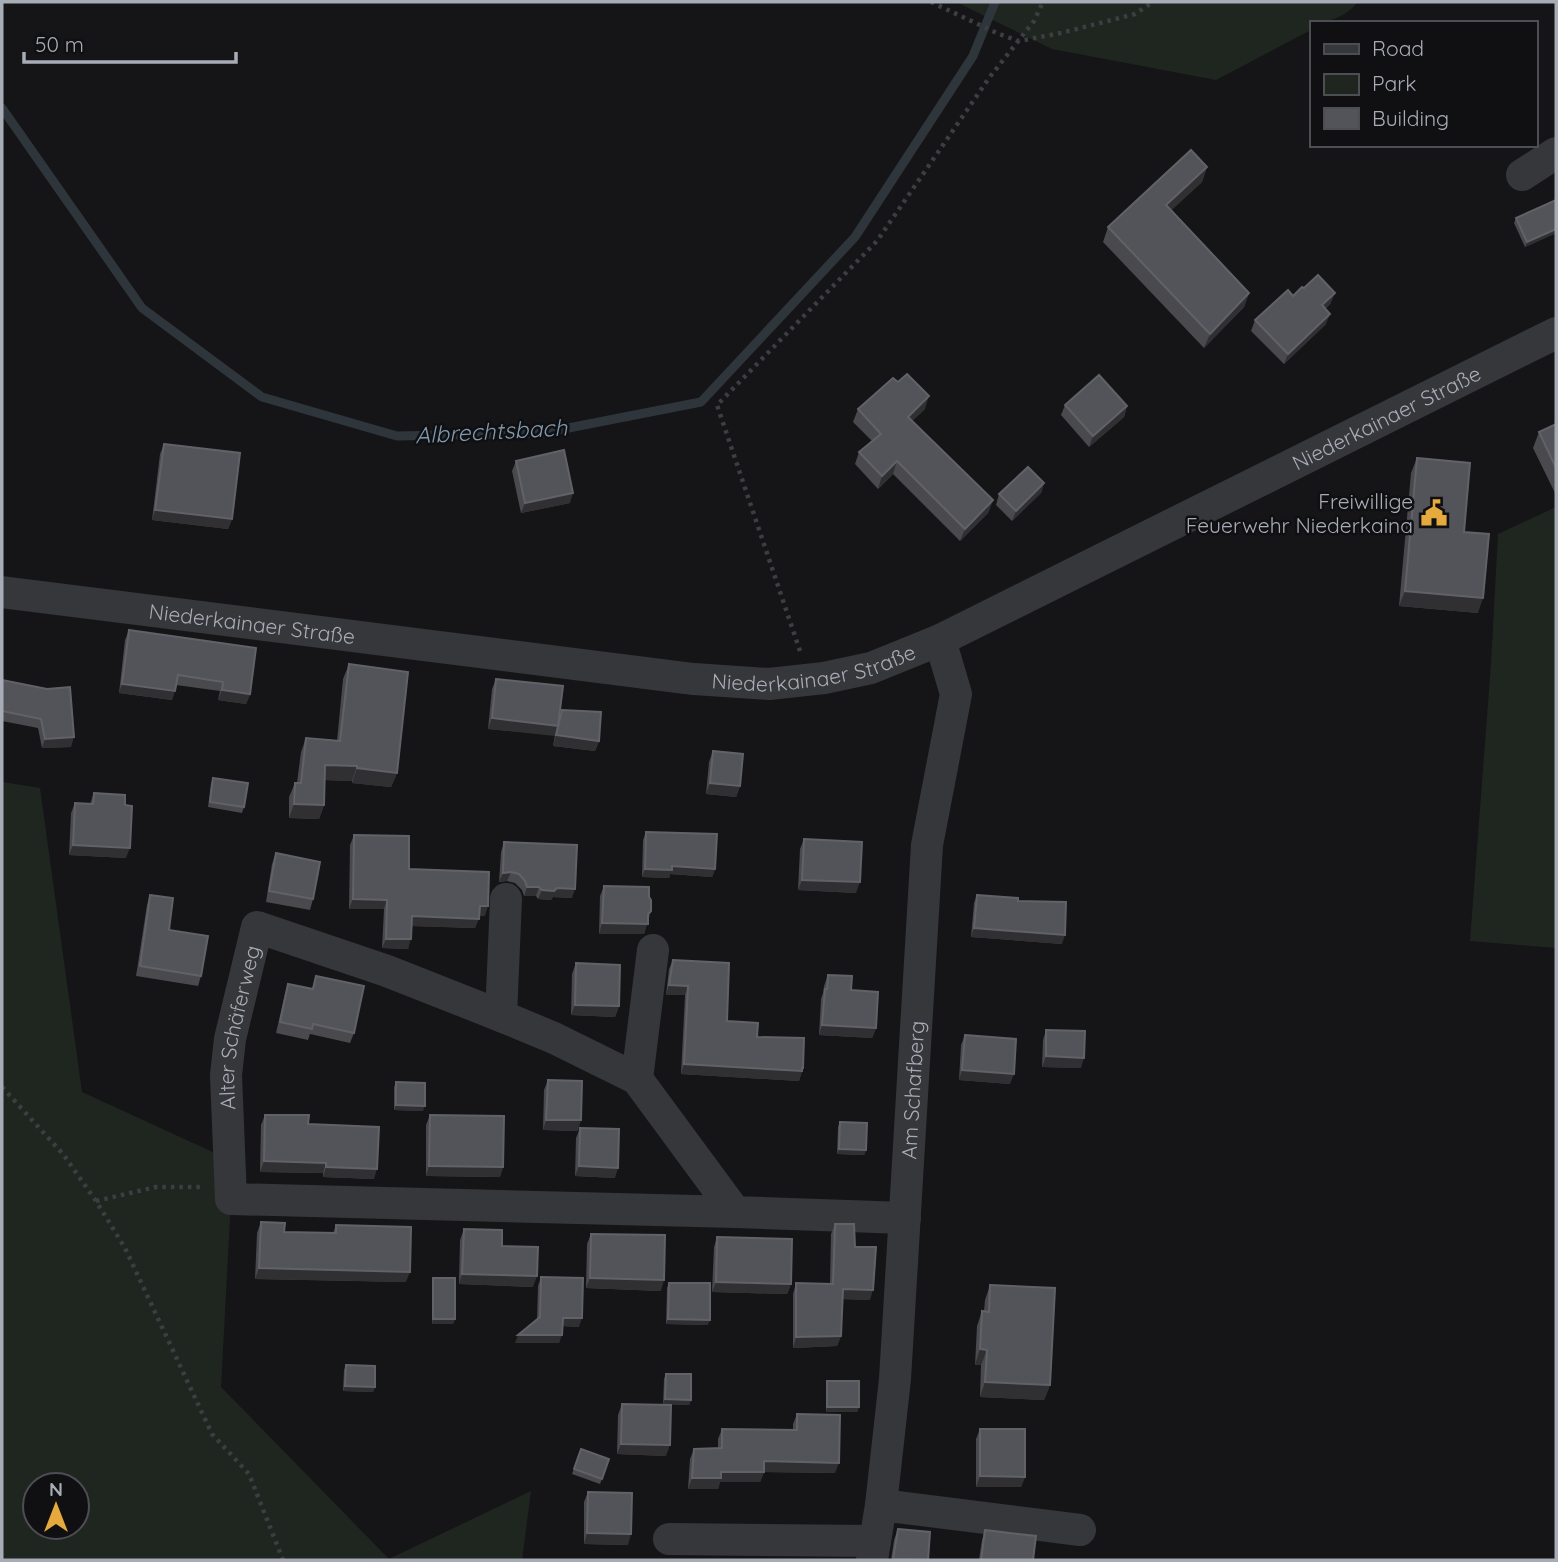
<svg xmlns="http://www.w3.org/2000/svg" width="1558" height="1562" font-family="Quicksand,sans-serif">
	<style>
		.green { fill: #1f2620; fill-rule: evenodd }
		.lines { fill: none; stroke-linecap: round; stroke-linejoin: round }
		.stream { stroke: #2e363c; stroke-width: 9 }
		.path { stroke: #3c3e42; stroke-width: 4.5; stroke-dasharray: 3.5 5; stroke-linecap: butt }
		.minor { stroke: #36373b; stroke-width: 32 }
		.wall { fill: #49494e }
		.shaded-wall { fill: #303033 }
		.building { fill: #535459; stroke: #616268; stroke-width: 2 }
		.labels { text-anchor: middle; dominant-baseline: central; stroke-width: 5; stroke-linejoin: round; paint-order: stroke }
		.street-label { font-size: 21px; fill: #a8acb6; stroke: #101012 }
		.poi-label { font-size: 21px; fill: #a8acb6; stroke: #101012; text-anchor: end }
		.water-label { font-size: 23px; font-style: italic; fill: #819aaf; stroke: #101012 }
	</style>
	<rect width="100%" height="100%" fill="#151517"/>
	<g class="green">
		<path d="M956 2H1358C1346 16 1330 23 1311 23V30L1216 80 1052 49Z"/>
		<polygon points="1556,507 1556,948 1470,941 1491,664 1498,534"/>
		<path d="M2 782 40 788 82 1092 230 1160 231 1199 221 1387 389 1559 531 1491 522 1560H2ZM35 1485H77V1527H35Z"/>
	</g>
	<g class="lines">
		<polyline class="stream" points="2,108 142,308 262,397 397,436 543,433 701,402 855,237 973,56 995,2"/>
		<g class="path">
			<polyline points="931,2 999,34 1019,41 1061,33 1135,14 1153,2"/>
			<polyline points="800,651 717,405 877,241 989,78 1034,21 1043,2"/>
			<polyline points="2,1087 63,1154 96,1201 125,1248 212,1434 249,1474 283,1560"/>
			<polyline points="96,1201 156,1187 202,1187"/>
		</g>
		<g class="minor">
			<polyline points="1522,175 1556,153"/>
			<path id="s1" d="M2 592 694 679 769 684 824 678 871 668 940 640 1556 333"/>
			<polyline points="501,1016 506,899"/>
			<polyline points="637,1079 653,950"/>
			<path id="s2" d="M735 1212 231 1199 226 1075 230 1039 257 927 387 971 501 1016 554 1038 637 1079 735 1212 905 1218"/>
			<polyline points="881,1505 1080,1530"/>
			<polyline points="669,1539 875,1541"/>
			<path id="s3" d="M872 1560 881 1505 895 1379 927 845 956 694 940 640"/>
		</g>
	</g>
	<g class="wall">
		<polygon points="1207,167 1202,182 1171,210 1249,293 1244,307 1204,348 1103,242 1108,227"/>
		<polygon points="1556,200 1556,233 1525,247 1514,223 1516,218"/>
		<polygon points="1304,288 1331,303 1325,309 1326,324 1284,364 1251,331 1255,320"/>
		<polygon points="1065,405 1127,406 1124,417 1089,447 1061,415"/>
		<polygon points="858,409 925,409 912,421 993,500 988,513 960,541 893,474 878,489 855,464 859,452 872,441 853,422"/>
		<polygon points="1556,424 1556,495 1533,448 1539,432"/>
		<polygon points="164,444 232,519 228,529 152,520 160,454"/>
		<polygon points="1417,458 1464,532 1478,613 1399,606 1411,473"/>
		<polygon points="516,461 570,503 521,513 512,471"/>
		<polygon points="1044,483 1041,493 1012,521 996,505 999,494"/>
		<polygon points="129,630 250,694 246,704 218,700 220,691 176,685 172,700 119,693 125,640"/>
		<polygon points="349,664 397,773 391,787 352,783 352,781 325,780 324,805 319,819 289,818 289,797 295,783 297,783 301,752 306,738 337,741 343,679"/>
		<polygon points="496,679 559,717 562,710 599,741 595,751 553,746 555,735 488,729 492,689"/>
		<polygon points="2,680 71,747 42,748 38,728 2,721"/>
		<polygon points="713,751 740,786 736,797 706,794 709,762"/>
		<polygon points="213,778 244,807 242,813 208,807 211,783"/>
		<polygon points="94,793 125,805 126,858 69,855 71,813 75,803 90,804"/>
		<polygon points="646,832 715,869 712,877 670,874 669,878 642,877 643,840"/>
		<polygon points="354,835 409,869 485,916 479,915 475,928 412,926 408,949 382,948 384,909 349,909 350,845"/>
		<polygon points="804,839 856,893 798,890 800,849"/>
		<polygon points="504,842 572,898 553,897 551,900 538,899 536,896 524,896 522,890 515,883 507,881 499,882 501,852"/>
		<polygon points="276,853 313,899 310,910 266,902 272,864"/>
		<polygon points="604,886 649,897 651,911 644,934 599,934 600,896"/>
		<polygon points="150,895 169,930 201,976 198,986 136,976 147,905"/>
		<polygon points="977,895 1018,901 1062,944 971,937 974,903"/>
		<polygon points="673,960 727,1021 757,1037 803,1068 799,1081 681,1074 685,995 666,995 669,969"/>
		<polygon points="576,963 619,1006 615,1017 571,1015 572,974"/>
		<polygon points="828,975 851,990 876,1028 872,1038 819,1035 821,999 823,993 824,986"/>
		<polygon points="316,976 354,1033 350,1043 310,1034 308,1040 276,1033 285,994 288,984 312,989"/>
		<polygon points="1046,1030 1081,1068 1042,1067 1043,1040"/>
		<polygon points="965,1035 1010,1084 959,1080 961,1045"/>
		<polygon points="548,1080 578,1131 543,1130 544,1090"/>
		<polygon points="396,1082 423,1111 394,1110 394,1087"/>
		<polygon points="265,1115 308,1124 374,1179 323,1177 323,1173 260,1172 261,1125"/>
		<polygon points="430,1115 503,1167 500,1177 426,1176 426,1125"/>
		<polygon points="840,1122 866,1150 864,1155 837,1154 838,1127"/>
		<polygon points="580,1128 615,1178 575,1176 576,1138"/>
		<polygon points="261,1222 284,1232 333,1233 336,1225 406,1282 255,1279 257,1233"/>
		<polygon points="835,1224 855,1247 870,1300 842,1299 841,1336 837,1346 793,1348 793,1294 796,1283 830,1284 831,1234"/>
		<polygon points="464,1229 502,1246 533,1287 459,1284 460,1240"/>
		<polygon points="591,1234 661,1291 586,1288 587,1244"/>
		<polygon points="717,1237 791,1284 787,1294 712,1292 714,1247"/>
		<polygon points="541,1277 579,1327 563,1326 559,1343 515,1343 537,1319 538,1286"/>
		<polygon points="433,1278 455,1319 453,1324 432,1324 432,1283"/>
		<polygon points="669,1283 708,1325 666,1324 667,1288"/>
		<polygon points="990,1285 1050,1385 1044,1400 980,1397 981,1365 975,1365 977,1326 982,1311 984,1311 985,1300"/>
		<polygon points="346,1365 375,1387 373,1392 343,1391 344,1370"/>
		<polygon points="666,1374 691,1400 689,1405 663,1404 664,1379"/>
		<polygon points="827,1381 859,1407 857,1412 826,1412 826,1386"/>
		<polygon points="622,1404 666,1456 617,1454 618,1415"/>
		<polygon points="797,1414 835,1473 764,1472 760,1482 720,1482 718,1489 688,1489 690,1459 694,1449 718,1448 718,1439 722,1429 793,1430 793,1424"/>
		<polygon points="980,1429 1025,1477 1021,1487 976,1487 976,1439"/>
		<polygon points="581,1449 609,1459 600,1484 572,1474"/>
		<polygon points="588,1492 628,1545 584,1544 584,1502"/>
		<polygon points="898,1529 928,1560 891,1560 894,1540"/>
		<polygon points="985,1530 1033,1560 979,1560 982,1540"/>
	</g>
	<g class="shaded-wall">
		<polygon points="1207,167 1202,182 1161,220 1166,205"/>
		<polygon points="1556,229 1556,233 1525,247 1527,242"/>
		<polygon points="1249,293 1244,307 1204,348 1210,334"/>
		<polygon points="1335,293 1331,303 1318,316 1322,305"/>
		<polygon points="1330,314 1326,324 1284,364 1288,354"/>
		<polygon points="929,396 925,409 904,429 908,417"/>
		<polygon points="1127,406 1124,417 1089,447 1093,436"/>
		<polygon points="897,461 893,474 878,489 882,476"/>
		<polygon points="1044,483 1041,493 1012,521 1016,511"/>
		<polygon points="573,493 570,503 521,513 525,503"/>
		<polygon points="993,500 988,513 960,541 965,529"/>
		<polygon points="155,510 232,519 228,529 152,520"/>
		<polygon points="1405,591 1483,598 1478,613 1399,606"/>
		<polygon points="122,684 175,691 172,700 119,693"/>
		<polygon points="222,690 250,694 246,704 218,700"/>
		<polygon points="492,718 558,726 555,736 488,729"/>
		<polygon points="556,735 599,741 595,751 553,746"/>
		<polygon points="74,737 71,747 42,748 45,739"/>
		<polygon points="325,765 357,766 352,781 320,780"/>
		<polygon points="357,768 397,773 391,787 352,783"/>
		<polygon points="710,783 740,786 736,797 706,794"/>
		<polygon points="294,804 324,805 319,819 289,818"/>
		<polygon points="73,845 130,848 126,858 69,855"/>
		<polygon points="672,866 715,869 712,877 670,874 669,878 642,877 645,869"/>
		<polygon points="511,872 507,881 499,882 503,873"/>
		<polygon points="802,880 860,882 856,893 798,890"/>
		<polygon points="527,887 539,887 536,896 524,896"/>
		<polygon points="557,888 575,889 572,898 553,897 551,900 538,899 542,890"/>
		<polygon points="353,899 387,900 384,909 349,909"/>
		<polygon points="480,906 488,906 485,916 476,915"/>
		<polygon points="651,911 644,934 599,934 602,923 648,914"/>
		<polygon points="412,916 479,919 475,928 409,926"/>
		<polygon points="974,928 1065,935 1062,944 971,937"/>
		<polygon points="386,939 411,939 408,949 382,948"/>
		<polygon points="669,985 688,986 685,995 666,995"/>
		<polygon points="575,1005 619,1006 615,1017 571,1015"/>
		<polygon points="822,1025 876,1028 872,1038 819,1035"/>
		<polygon points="1046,1056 1084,1058 1081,1068 1042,1067"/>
		<polygon points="684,1064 803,1068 799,1081 681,1074"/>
		<polygon points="962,1070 1014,1074 1010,1084 959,1080"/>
		<polygon points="396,1105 425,1106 423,1111 394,1110"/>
		<polygon points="546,1120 581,1120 578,1131 543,1130"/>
		<polygon points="839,1149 866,1150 864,1155 837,1154"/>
		<polygon points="264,1161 326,1163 323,1173 260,1172"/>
		<polygon points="429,1166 503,1167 500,1177 426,1176"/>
		<polygon points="579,1166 618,1168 615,1178 575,1176"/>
		<polygon points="326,1167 377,1169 374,1179 323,1177"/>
		<polygon points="259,1268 410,1272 406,1282 255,1279"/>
		<polygon points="462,1274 537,1276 533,1287 459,1284"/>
		<polygon points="590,1278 664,1280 661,1291 586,1288"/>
		<polygon points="716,1282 791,1284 787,1294 712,1292"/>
		<polygon points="843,1289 873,1290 870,1300 839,1299"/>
		<polygon points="563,1318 582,1318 579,1327 560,1326"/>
		<polygon points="433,1319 455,1319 453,1324 432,1324"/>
		<polygon points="668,1319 710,1320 708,1325 666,1324"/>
		<polygon points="518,1335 562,1335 559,1343 515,1343"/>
		<polygon points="841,1336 837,1346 793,1348 796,1337"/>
		<polygon points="980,1349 987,1350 981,1365 975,1365"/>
		<polygon points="985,1382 1050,1385 1044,1400 980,1397"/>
		<polygon points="345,1386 375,1387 373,1392 343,1391"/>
		<polygon points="665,1399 691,1400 689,1405 663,1404"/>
		<polygon points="827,1407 859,1407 857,1412 826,1412"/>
		<polygon points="621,1444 670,1445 666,1456 617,1454"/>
		<polygon points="764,1461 839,1463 835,1473 760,1472"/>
		<polygon points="721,1472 764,1472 760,1482 720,1482 718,1489 688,1489 692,1478"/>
		<polygon points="980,1476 1025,1477 1021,1487 976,1487"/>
		<polygon points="587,1533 631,1534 628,1545 584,1544"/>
	</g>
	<g class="building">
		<polygon points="1191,150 1207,167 1166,205 1249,293 1210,334 1108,227"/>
		<polygon points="1556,200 1556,229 1527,242 1516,218"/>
		<polygon points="1318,275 1335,293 1322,305 1330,314 1288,354 1255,320 1288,290 1293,296 1302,287 1304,288"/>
		<polygon points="907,374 929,396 908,417 993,500 965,529 897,461 882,476 859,452 881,434 858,409 893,378 898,382"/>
		<polygon points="1099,375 1127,406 1093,436 1065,405"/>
		<polygon points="1556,424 1556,468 1539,432"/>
		<polygon points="164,444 240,453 232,519 155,510"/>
		<polygon points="564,450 573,493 525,503 516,461"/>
		<polygon points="1417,458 1470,463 1464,532 1489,534 1483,598 1405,591"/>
		<polygon points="1028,467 1044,483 1016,511 999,494"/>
		<polygon points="129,630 256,648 250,694 222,690 223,682 178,675 175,691 122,684"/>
		<polygon points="349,664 408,672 397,773 357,768 357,766 325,765 324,805 294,804 295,783 301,783 306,738 340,741"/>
		<polygon points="496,679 563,686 558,726 492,718"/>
		<polygon points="2,680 47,689 70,687 74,737 45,739 41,719 2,711"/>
		<polygon points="562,710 601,712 599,741 556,735"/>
		<polygon points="713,751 743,754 740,786 710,783"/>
		<polygon points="213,778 248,783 244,807 210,802"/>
		<polygon points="94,793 125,795 125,805 132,806 130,848 73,845 75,803 93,804"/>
		<polygon points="646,832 717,834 715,869 672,866 672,870 645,869"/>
		<polygon points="354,835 409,836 409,869 489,872 488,906 480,906 479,919 412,916 411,939 386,939 387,900 353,899"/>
		<polygon points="804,839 862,842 860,882 802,880"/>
		<polygon points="504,842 577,845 575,889 557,888 554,891 542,890 539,887 527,887 525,881 519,874 511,872 503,873"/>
		<polygon points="276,853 320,862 313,899 269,891"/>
		<polygon points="604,886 649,887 649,897 651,900 651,911 648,914 648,924 602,923"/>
		<polygon points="150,895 173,898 169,930 208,936 201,976 140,966"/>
		<polygon points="977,895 1018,898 1018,901 1066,902 1065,935 974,928"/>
		<polygon points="673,960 729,963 727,1021 758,1023 757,1037 804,1038 803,1068 802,1068 802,1071 684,1064 688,986 669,985"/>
		<polygon points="576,963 620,965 619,1006 575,1005"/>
		<polygon points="828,975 852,976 851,990 878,992 876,1028 822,1025 825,989 827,989"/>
		<polygon points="316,976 364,986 354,1033 313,1024 312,1029 280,1022 288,984 313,989"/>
		<polygon points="1046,1030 1085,1031 1084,1058 1046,1056"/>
		<polygon points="965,1035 1016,1039 1014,1074 962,1070"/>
		<polygon points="548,1080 582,1081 581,1120 546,1120"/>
		<polygon points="396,1082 425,1083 425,1106 396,1105"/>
		<polygon points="265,1115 309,1115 308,1124 379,1127 377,1169 326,1167 326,1163 264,1161"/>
		<polygon points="430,1115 504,1116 503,1167 429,1166"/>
		<polygon points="840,1122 867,1123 866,1150 839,1149"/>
		<polygon points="580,1128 619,1129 618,1168 579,1166"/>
		<polygon points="261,1222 285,1223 284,1232 336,1233 336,1225 411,1227 410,1272 259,1268"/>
		<polygon points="835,1224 854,1224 855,1247 876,1247 873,1290 843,1289 841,1336 796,1337 796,1283 833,1284"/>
		<polygon points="464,1229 502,1230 502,1246 538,1247 537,1276 462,1274"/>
		<polygon points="591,1234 665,1235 664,1280 590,1278"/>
		<polygon points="717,1237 792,1239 791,1284 716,1282"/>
		<polygon points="541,1277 583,1278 582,1318 563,1318 562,1335 518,1335 540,1317"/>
		<rect x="433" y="1278" width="22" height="41"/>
		<polygon points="669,1283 710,1283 710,1320 668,1319"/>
		<polygon points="990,1285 1055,1288 1050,1385 985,1382 987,1350 980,1349 982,1311 989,1312"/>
		<polygon points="346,1365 375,1366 375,1387 345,1386"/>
		<polygon points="666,1374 691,1374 691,1400 665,1399"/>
		<rect x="827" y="1381" width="32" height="26"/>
		<polygon points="622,1404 671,1405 670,1445 621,1444"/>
		<polygon points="797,1414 840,1415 839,1463 764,1461 764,1472 721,1472 721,1478 692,1478 694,1449 722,1448 722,1429 797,1430"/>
		<polygon points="980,1429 1025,1429 1025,1477 980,1476"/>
		<polygon points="581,1449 609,1459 602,1479 574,1469"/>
		<polygon points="588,1492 632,1493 631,1534 587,1533"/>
		<polygon points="898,1529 930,1532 928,1560 893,1559"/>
		<polygon points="985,1530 1036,1536 1033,1560 981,1560"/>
	</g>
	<defs>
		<g id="civic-bare" transform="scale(2.1)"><path d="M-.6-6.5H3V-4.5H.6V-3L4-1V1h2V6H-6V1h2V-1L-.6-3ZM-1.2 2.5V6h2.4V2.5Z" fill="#e6a93d" stroke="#101012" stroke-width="2.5" paint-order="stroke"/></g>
	</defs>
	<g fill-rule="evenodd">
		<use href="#civic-bare" x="1434" y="513"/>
	</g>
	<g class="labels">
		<g class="street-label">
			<text stroke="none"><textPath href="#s1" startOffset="1449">Niederkainaer Straße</textPath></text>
			<text stroke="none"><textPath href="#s1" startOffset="252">Niederkainaer Straße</textPath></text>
			<text stroke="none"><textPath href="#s1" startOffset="819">Niederkainaer Straße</textPath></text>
			<text stroke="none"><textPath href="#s2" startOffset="677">Alter Schäferweg</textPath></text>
			<text stroke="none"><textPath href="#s3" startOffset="472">Am Schafberg</textPath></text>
		</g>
		<g class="poi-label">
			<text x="1413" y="501">Freiwillige<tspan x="1413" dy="24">Feuerwehr Niederkaina</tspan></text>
		</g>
		<g class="water-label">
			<text transform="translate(491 431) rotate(-3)">Albrechtsbach</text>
		</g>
	</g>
	<rect width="1558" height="1562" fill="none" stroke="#a8acb6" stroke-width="7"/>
	<rect x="1310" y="21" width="228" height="126" fill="#101012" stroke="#4d4e54" stroke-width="2"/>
	<rect x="1324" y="44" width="35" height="10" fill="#36373b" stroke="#4d4e54" stroke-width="2"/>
	<text x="1372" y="56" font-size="21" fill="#a8acb6">Road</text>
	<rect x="1324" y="74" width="35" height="21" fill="#1f2620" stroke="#4d4e54" stroke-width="2"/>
	<text x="1372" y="91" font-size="21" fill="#a8acb6">Park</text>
	<rect x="1324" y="108" width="35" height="21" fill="#535459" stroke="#4d4e54" stroke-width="2"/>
	<text x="1372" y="126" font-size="21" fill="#a8acb6">Building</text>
	<g transform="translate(56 1506)"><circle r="33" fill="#101012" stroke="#4d4e54" stroke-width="2"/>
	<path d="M0-5L12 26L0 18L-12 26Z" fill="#e6a93d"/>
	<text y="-10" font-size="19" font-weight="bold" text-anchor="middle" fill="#a8acb6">N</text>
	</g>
	<path d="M24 52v10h212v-10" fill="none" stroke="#a8acb6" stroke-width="3.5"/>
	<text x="35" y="52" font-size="21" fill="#a8acb6" stroke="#101012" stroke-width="5" paint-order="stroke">50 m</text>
</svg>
